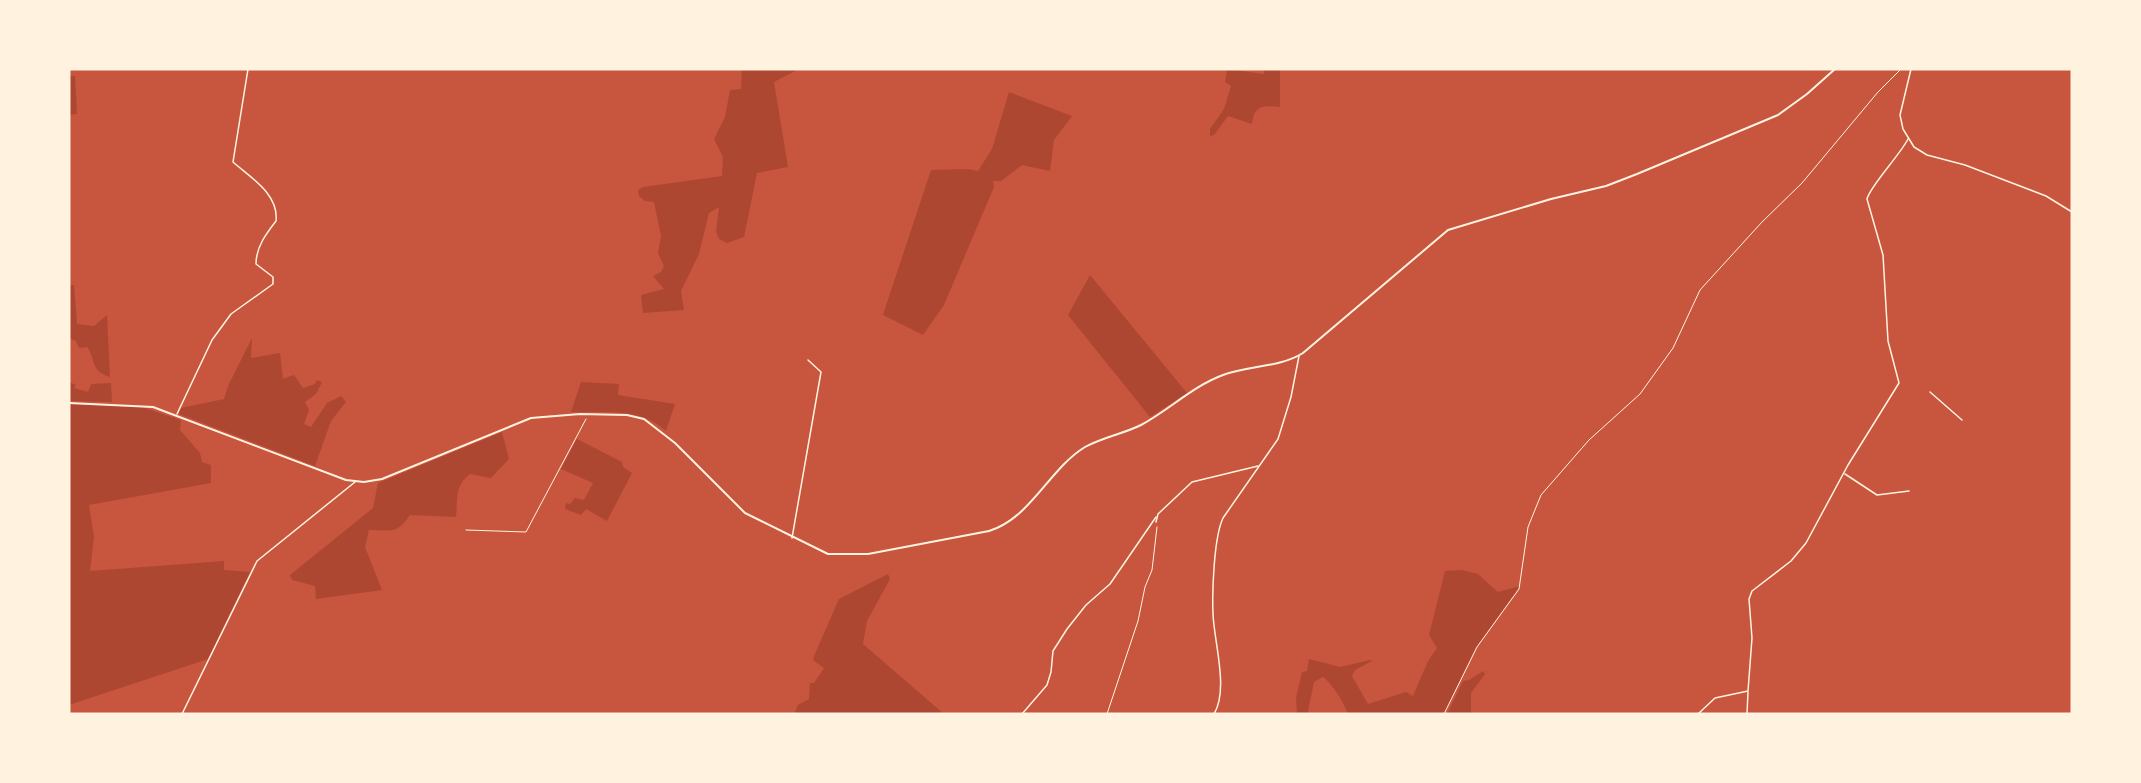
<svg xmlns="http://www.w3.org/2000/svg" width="2141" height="783" font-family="'Varela Round',sans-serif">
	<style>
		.green { fill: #ae4732 }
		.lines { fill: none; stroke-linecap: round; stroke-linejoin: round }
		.path { stroke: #fff3e0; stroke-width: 1 }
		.minor { stroke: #fff3e0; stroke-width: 1.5 }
		.secondary { stroke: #fff3e0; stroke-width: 2 }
	</style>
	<rect width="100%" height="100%" fill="#c8553d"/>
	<g class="green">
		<polygon points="742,69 799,69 774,82 788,167 757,173 744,237 727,243 719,239 716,232 719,207 709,213 699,254 681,291 684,310 643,313 641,295 664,289 653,276 661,272 664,266 658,253 661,236 654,202 645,201 639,196 638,190 643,187 722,176 723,157 714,139 725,117 730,90 741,89"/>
		<path d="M1227 69 1264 74V69H1280V107C1263 105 1254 105 1252 124L1228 116 1214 135 1210 136V129L1224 109 1231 86 1225 82Z"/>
		<polygon points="69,76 75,76 77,114 69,115"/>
		<polygon points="1009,92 1072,116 1054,140 1050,171 1022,165 1001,181 993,181 994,187 944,305 923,335 883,315 931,170 968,169 978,171 992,149"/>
		<polygon points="1090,275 1187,393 1150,417 1068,315"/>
		<path d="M69 285H74L77 324 94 326 107 315 110 377C89 370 97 361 87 347L79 348 76 341 69 338Z"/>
		<polygon points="252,338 251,358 280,353 283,379 294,375 303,388 315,384 317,380 322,382 316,394 305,402 309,410 304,424 311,427 327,403 341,396 346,402 331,421 315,466 179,414 181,408 224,399 228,386"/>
		<polygon points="69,382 76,385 74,388 88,392 91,384 111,383 112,402 69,401"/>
		<path d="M581 382 619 384 618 395 675 404 666 431C640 407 604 413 571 412Z"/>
		<polygon points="69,404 142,407 181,420 180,430 200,453 202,462 211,465 211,483 89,505 94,536 90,571 224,561 224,570 250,572 208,659 69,705"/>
		<path d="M502 432 509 459 491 478 470 474C454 486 458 500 456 517L410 515C397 535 390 530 369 530L365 547 382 590 316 599 315 586 292 580 290 575 373 508 378 483Z"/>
		<polygon points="577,439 622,462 623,467 632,473 607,521 586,509 581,515 565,509 566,503 570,504 575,498 584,500 593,483 561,469"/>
		<path d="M1462 570 1478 574 1498 592 1520 586 1475 649 1444 714H1347C1348 707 1329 680 1323 677L1314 682 1308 711 1311 714H1297L1296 698 1302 672 1307 671 1309 659 1340 667 1370 660 1372 661 1355 670 1352 676 1368 704 1406 692 1413 696 1428 661 1437 648 1429 635 1445 571Z"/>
		<polygon points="888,574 890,579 867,621 863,644 944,714 794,714 798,705 809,699 810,683 814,683 824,668 813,660 814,656 839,599"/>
		<polygon points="1483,671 1485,674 1471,693 1471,714 1450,714 1448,712 1463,681 1469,680"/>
	</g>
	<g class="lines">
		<g class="path">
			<polyline points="466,530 526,532 586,419"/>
			<polyline points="1107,714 1138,621 1145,587 1152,570 1157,527"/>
			<polyline points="1444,714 1477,647 1519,589 1528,527 1541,495 1589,440 1640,394 1673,348 1700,290 1762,222 1802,183 1878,92 1901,69"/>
		</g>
		<g class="minor">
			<polyline points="1911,69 1900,115 1903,129 1914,147 1927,155 1965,165 2046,196 2072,212"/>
			<polyline points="1930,392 1962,420"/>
			<path d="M177 414 212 340 231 314 273 284V277L256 264C256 247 266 234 276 221 279 194 251 178 233 162L248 69"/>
			<polyline points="1845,474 1877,495 1909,491"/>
			<polyline points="1156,522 1158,514 1192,482 1258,466"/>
			<polyline points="792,538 821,372 808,360"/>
			<polyline points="182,714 257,561 355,482"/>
			<polyline points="1022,714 1047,685 1051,672 1053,651 1067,629 1086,605 1110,584 1156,517"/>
			<path d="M1214 714C1229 689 1214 642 1213 614 1212 591 1214 537 1223 518L1278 439 1291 397 1299 356"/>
			<path d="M1698 714 1715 698 1748 691 1752 638 1749 599 1752 591 1791 561 1806 543 1848 465 1899 383 1888 341 1883 255 1867 199C1870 186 1900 155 1908 139"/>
			<polyline points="1747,714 1748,692"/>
		</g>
		<path class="secondary" d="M69 403 153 407 346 480 364 482 382 479 531 418 580 414 627 415 644 419 675 443 745 513 828 554H868L989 531C1031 518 1049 469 1085 447 1103 437 1123 434 1141 425 1169 410 1193 386 1223 375 1249 365 1279 368 1303 353L1448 230 1551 199 1606 186 1637 174 1778 115 1807 94 1835 69"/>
	</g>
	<rect width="2141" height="783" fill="none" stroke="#fff3e0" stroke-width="141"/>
</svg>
